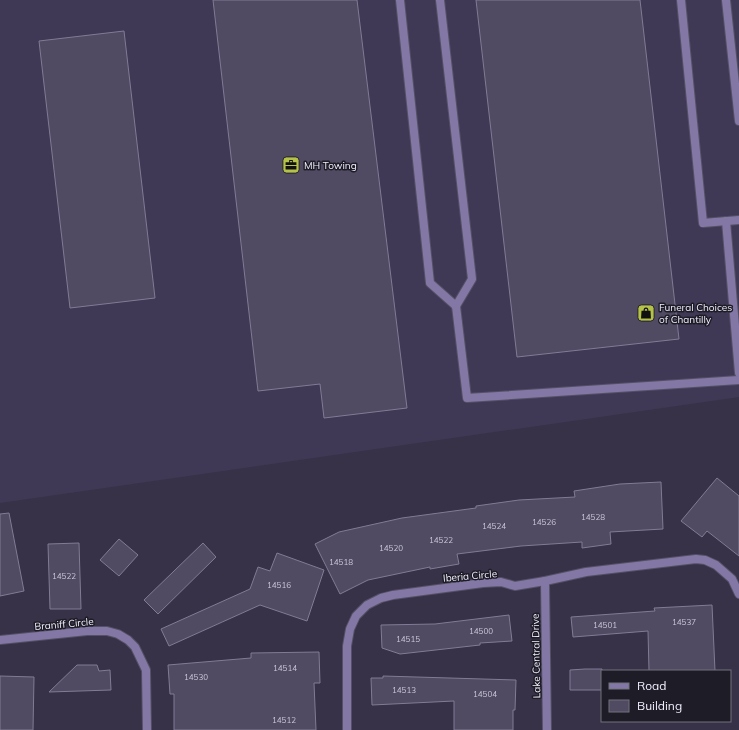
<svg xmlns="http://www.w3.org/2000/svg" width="739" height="730" font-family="Mulish,sans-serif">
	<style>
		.built { fill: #403956 }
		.building { fill: #504b62; stroke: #817b95 }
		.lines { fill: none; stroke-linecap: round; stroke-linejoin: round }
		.lane-casing { stroke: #555065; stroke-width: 10 }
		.street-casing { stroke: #555065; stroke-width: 10 }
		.lane { stroke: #8378a5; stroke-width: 8 }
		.street { stroke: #8378a5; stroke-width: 8 }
		.labels { text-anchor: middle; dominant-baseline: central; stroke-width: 3; stroke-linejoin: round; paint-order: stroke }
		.number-label { font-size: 8px; fill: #cac6d7 }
		.poi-label { font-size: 10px; fill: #f2effe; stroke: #1e1c26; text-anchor: start }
		.street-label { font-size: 10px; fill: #f2effe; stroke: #1e1c26 }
	</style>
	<rect width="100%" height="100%" fill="#373248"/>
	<polygon class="built" points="0,0 739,0 739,397 0,503"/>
	<g class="building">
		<polygon points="213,0 357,0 407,408 324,418 320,384 258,391"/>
		<polygon points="476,0 640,0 679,339 517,357"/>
		<polygon points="124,31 155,298 70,308 39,41"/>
		<polygon points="717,478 739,496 739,556 707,531 702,537 681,521"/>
		<polygon points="661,482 663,529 610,532 611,544 582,548 582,542 521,546 457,554 459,564 430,569 430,567 368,580 340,594 315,544 339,532 402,518 476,508 476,506 519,500 575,497 574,491 620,484"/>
		<polygon points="9,513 24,591 0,596 0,514"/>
		<polygon points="119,539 138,555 119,576 100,560"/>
		<polygon points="79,543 81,609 50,609 48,544"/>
		<polygon points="203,543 216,557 158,614 144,600"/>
		<polygon points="277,553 324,570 307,621 260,605 169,646 161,629 250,589 258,567 270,571"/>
		<polygon points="712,605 715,671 649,671 648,631 573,637 571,617 655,611 654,608"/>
		<polygon points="509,615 512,641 480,643 480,645 400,654 382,648 381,625 435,624"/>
		<polygon points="319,652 320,683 314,683 316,730 174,730 174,694 170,694 168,665 251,658 251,653"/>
		<polygon points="77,665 97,665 99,671 110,670 111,690 49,692"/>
		<polygon points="585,669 602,669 602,690 570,690 570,670"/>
		<polygon points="0,676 34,677 33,730 0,730"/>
		<polygon points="383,676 516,680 515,710 513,710 513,730 454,730 454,701 372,705 371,678 383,678"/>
	</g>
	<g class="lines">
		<g class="lane-casing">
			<g id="lane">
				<polyline points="400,0 430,283 456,306"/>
				<polyline points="440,0 472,279 456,306 467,398 739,380"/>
				<polyline points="681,0 703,223 739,220"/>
				<polyline points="726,0 739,121"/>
				<polyline points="726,221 739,373"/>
			</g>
		</g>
		<g class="street-casing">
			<g id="street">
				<polyline points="545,581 547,730"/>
				<polyline points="0,640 87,631 107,631 118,634 128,640 135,647 146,670 147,730"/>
				<polyline points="347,730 347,646 350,629 356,616 367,605 381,598 393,595 483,583 501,582 515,586 545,581 586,572 696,559 705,560 716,565 732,579 739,594"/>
			</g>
		</g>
		<use href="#lane" class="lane"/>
		<use href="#street" class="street"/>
	</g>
	<defs>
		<g id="office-square" transform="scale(0.9)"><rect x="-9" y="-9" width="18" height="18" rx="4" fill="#b5c24a" stroke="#1e1c26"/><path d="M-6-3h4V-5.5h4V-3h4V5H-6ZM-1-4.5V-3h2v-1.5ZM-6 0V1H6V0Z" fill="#111"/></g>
		<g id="shop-square" transform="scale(0.9)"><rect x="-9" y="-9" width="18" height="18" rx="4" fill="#b5c24a" stroke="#1e1c26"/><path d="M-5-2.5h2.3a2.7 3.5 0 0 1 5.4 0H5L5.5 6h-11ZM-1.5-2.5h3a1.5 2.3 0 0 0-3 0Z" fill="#111"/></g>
	</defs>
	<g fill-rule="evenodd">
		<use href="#office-square" x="291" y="165"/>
		<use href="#shop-square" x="646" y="313"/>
	</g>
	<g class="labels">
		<g class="number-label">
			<text x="593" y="517">14528</text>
			<text x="544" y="522">14526</text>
			<text x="494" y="526">14524</text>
			<text x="441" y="540">14522</text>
			<text x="391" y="548">14520</text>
			<text x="341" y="562">14518</text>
			<text x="64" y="576">14522</text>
			<text x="279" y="585">14516</text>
			<text x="684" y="622">14537</text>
			<text x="605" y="625">14501</text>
			<text x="481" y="631">14500</text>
			<text x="408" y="639">14515</text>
			<text x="285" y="668">14514</text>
			<text x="196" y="677">14530</text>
			<text x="404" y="690">14513</text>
			<text x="485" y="694">14504</text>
			<text x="284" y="720">14512</text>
		</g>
		<g class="poi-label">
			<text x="304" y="165">MH Towing</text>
			<text x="659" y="307">Funeral Choices<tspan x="659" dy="12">of Chantilly</tspan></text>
		</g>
		<g class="street-label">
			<text transform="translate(470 576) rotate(-5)">Iberia Circle</text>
			<text transform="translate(64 624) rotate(-5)">Braniff Circle</text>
			<text transform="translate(536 656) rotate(-91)">Lake Central Drive</text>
		</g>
	</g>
	<rect x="601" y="670" width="130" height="52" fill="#1e1c26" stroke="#73707c"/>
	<rect x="609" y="683" width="20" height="6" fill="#8378a5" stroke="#73707c"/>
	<text x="637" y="690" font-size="12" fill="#f2effe">Road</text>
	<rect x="609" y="700" width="20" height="12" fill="#504b62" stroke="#73707c"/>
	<text x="637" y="710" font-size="12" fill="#f2effe">Building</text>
</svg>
